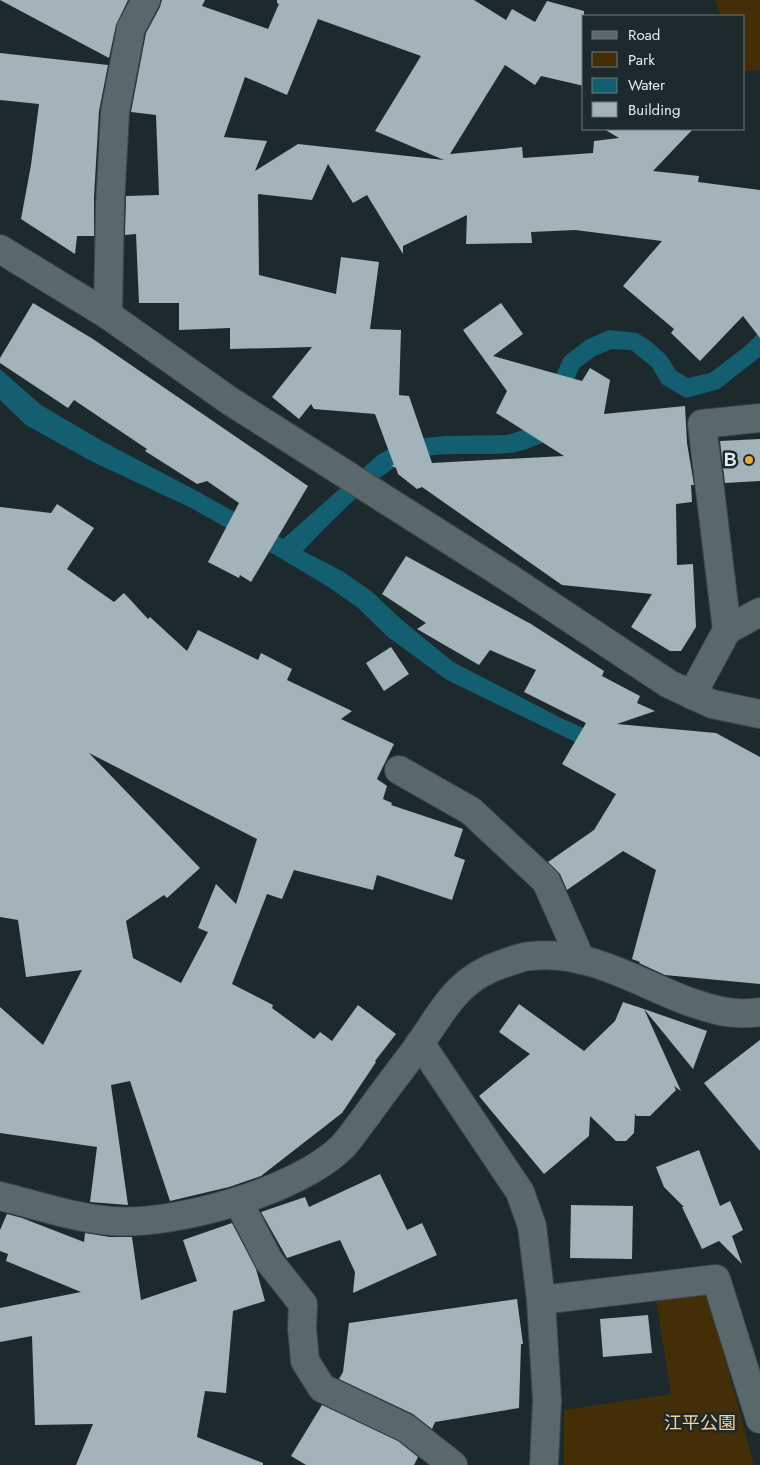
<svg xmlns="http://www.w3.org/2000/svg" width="760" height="1465" font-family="Jost,'Noto Sans JP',sans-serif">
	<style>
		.green { fill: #432e08 }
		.water { fill: #135e71 }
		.building { fill: #a2b3b9; fill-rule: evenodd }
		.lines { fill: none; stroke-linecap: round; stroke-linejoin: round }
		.minor-casing { stroke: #3b474a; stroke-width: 30 }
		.minor { stroke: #59686d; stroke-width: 28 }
		.poi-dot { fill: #eaaa38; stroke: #1c2a2e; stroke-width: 2 }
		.labels { text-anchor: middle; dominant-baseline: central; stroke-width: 5; stroke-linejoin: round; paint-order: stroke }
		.poi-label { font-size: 18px; font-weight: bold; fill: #e4edf0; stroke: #1c2a2e; text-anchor: end }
		.park-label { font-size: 18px; fill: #fbd192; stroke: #1c2a2e }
	</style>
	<rect width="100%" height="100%" fill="#1c2a2e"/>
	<g class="green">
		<polygon points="715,0 760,0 760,70 744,71 744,16 721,16"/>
		<polygon points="708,1293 754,1465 564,1465 564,1410 671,1394 656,1300"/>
	</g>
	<path class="water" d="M609 330 637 333 650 341 666 355 676 371 688 378 710 373 743 348 760 332V357L719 389 686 398 662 384 652 367 631 350 612 349 595 356 579 368 565 401 542 443C532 447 520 452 509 453 478 456 445 451 414 458 386 464 324 529 303 551L342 571 371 591 402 620 453 662 561 718 668 766 660 783 447 680 388 637 357 607 330 588 280 558 191 508 91 461 26 425 0 400V369L41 405 102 441 197 491 283 539 378 455 406 440 445 436 507 435 529 428 548 393 564 357 586 340Z"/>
	<g class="building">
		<polygon points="0,0 128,0 116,25 109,58"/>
		<path d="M162 0H205L202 6 268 29 279 4 277 3V0H474L506 20 512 9 535 22 547 1 584 11V86L541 76 535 85 505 65 450 154 522 147 523 158 593 153 594 141 619 138 604 129H693L653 171 699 176 698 182 760 190V338L743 316 700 361 671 333 674 329 623 286 662 241 575 230 531 232 532 243 466 244 467 215 403 246V254L367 195 353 203 328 164 312 200 258 194 259 275 336 294 341 257 379 262 370 329 401 330 399 395 409 396 432 463 564 456 496 413 507 391 463 330 501 303 523 334 493 356 582 381 590 368 610 380 604 414 685 406 687 443 694 485H691L692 502 676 504 677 565 693 564 696 627 681 651H670L631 627 652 594 562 585 422 487 417 489 398 474 396 468 391 465H394L375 414 314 409 311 404 299 419 272 397 312 347 230 349V328L179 330V303H139L136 234 125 235 126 196 159 195 156 115 131 112 146 33 160 7ZM318 19 421 56 375 131 444 160 298 144 255 171 267 141 224 137 245 77 287 95Z"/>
		<polygon points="0,53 108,65 99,111 94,197 94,236 77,236 75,254 21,219 31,165 39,104 0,100"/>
		<polygon points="33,303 93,339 308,486 251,582 240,575 239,578 208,562 239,503 207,481 197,484 145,451 147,449 74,400 68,408 0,363 0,358"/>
		<polygon points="760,439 760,481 725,483 720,441"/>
		<path d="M57 504 94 528 67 569 114 602 124 593 148 619 150 617 187 651 198 630 258 660 261 653 292 669 287 680 352 711 341 719 394 744 377 779 387 786 383 799 392 803 391 805 463 829 454 856 465 860 452 900 377 875 373 890 294 870 282 899 267 894 232 984 273 1005 272 1008 314 1039 320 1032 332 1041 358 1005 396 1034 375 1061 376 1062 342 1113 261 1176 229 1187 170 1201 130 1081 111 1085 128 1205 90 1202 97 1147 0 1133V1007L43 1045 82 970 26 977 18 920 0 917V507L51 513ZM89 753 257 839 236 904 216 884 198 928 208 932 181 983 133 958 126 921 164 895 167 898 200 868Z"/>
		<polygon points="406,556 531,624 604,671 602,676 640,696 637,703 655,711 617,724 716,733 760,757 760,984 665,975 639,963 640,962 632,959 656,870 623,851 567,890 560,874 548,862 594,830 616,794 562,764 586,723 524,692 536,670 490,650 479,665 417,629 426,623 382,594"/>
		<polygon points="391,647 409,674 384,691 366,663"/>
		<polygon points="623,1002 644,1009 681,1091 674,1086 676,1090 650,1116 636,1116 635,1113 634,1133 626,1141 616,1141 590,1116 589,1136 544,1174 479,1096 530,1054 499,1032 519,1004 584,1051 615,1021"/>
		<polygon points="644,1009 707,1031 693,1069"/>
		<polygon points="760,1040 760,1151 704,1083"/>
		<polygon points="699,1150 720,1206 730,1201 743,1230 732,1236 742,1264 719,1241 702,1249 682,1207 684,1207 664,1187 656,1167"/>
		<polygon points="380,1174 407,1230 422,1223 437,1255 353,1293 355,1272 340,1240 287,1258 261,1212 305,1197 309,1207"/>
		<polygon points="571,1205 633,1206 632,1259 570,1258"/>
		<polygon points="7,1214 22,1218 84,1242 85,1233 110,1237 132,1237 141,1300 197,1281 183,1240 232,1223 256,1269 265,1301 233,1311 226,1393 205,1391 197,1437 263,1463 263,1465 76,1465 93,1424 35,1425 32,1336 0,1342 0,1308 81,1292 6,1261 8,1254 0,1251 0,1230"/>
		<polygon points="517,1299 523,1344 521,1344 519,1408 435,1422 432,1429 413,1414 339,1379 343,1372 349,1323"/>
		<polygon points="648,1315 652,1353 603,1357 600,1319"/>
		<polygon points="322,1405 398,1441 418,1457 414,1465 306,1465 291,1456"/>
	</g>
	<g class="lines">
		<g class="minor-casing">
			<g id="minor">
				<polyline points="0,249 108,315 230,401 506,576 669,684 712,704 760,714"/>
				<polyline points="108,315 110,205 115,112 131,28 146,0"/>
				<polyline points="727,630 760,612"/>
				<polyline points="692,695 727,630 702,424 760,418"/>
				<polyline points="399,770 471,811 546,881 581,960"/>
				<polyline points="420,1043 520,1192 532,1226 541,1300 547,1400 544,1465"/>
				<path d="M0 1196C37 1205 74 1218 112 1221 174 1226 298 1191 342 1147 351 1138 359 1125 367 1115 382 1094 398 1073 414 1052 442 1014 454 980 502 964 512 961 522 956 532 956 588 950 637 982 687 1001 713 1010 732 1016 760 1012"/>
				<polyline points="238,1201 269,1261 303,1304 302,1328 305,1361 322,1388 406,1428 453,1465"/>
				<polyline points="541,1300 716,1279 760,1419"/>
			</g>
		</g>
		<use href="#minor" class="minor"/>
	</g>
	<circle class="poi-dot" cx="749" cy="460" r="5"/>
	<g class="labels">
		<g class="poi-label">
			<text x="739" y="460">Ｂ</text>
		</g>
		<g class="park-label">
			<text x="700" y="1423">江平公園</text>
		</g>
	</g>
	<rect x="582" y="15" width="162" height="115" fill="#1c2a2e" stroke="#6c787c"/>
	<rect x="592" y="31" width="25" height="8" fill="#59686d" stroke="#6c787c"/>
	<text x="628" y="40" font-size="15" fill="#e4edf0">Road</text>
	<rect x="592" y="52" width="25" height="15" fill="#432e08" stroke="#6c787c"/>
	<text x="628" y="65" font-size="15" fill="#e4edf0">Park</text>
	<rect x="592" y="78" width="25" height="15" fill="#135e71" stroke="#6c787c"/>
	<text x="628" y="90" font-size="15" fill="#e4edf0">Water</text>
	<rect x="592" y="102" width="25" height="15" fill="#a2b3b9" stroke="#6c787c"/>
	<text x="628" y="115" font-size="15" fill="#e4edf0">Building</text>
</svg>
